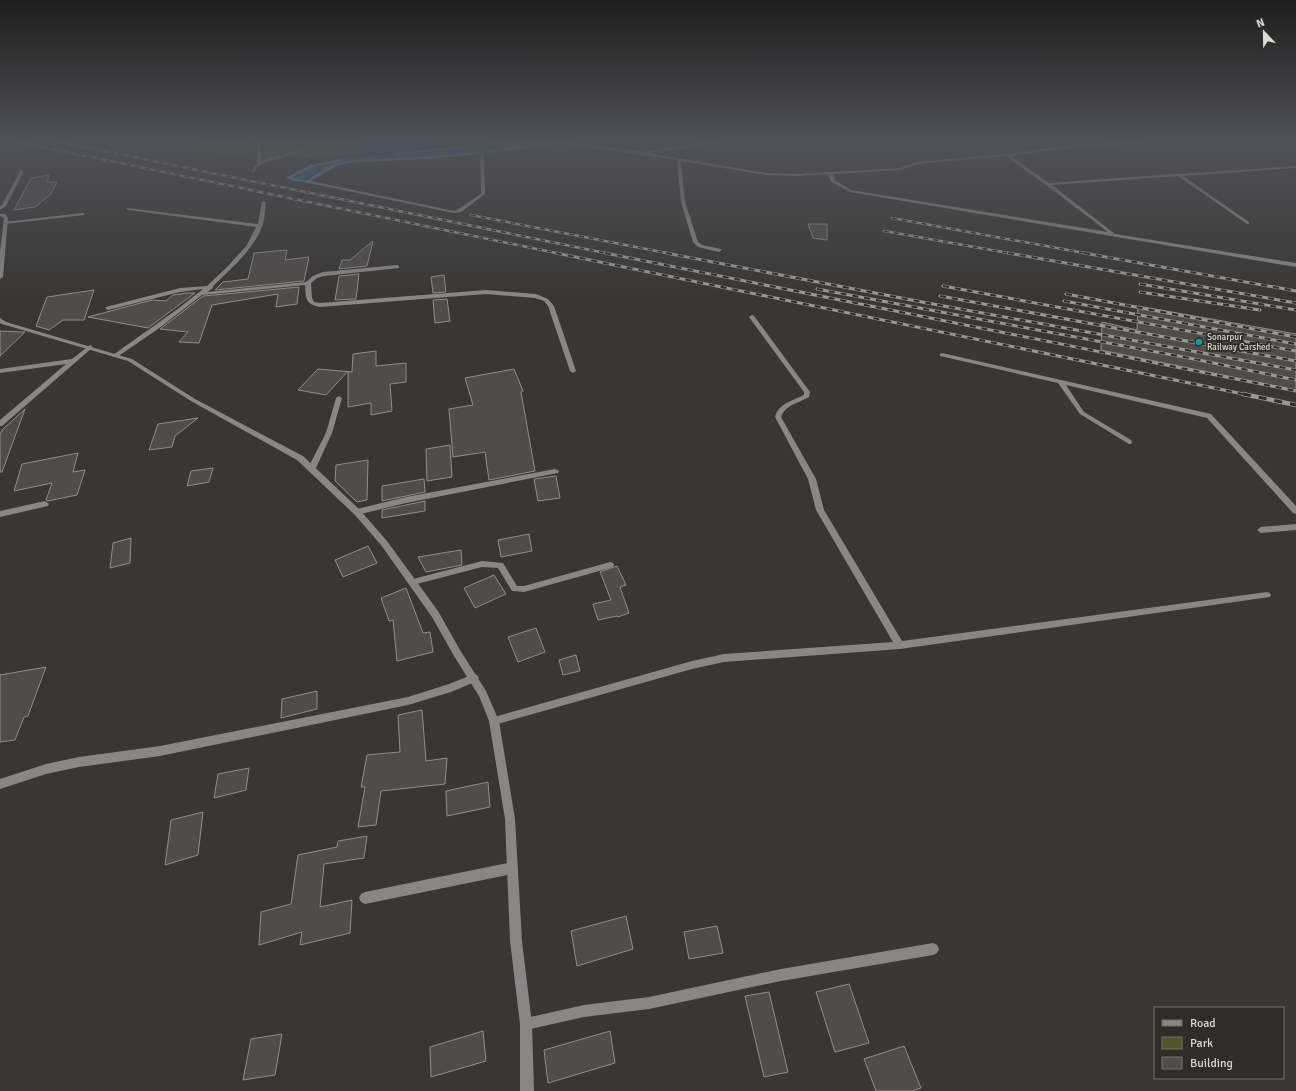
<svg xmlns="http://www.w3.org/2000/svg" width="1296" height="1091" font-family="Signika,sans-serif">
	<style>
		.green { fill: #4f5527 }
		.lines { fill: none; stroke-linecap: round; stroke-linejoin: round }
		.canal { fill: #20618f; fill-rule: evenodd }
		.building { fill: #504c47; stroke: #918d87 }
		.minor { fill: #898684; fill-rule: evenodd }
		.tertiary { fill: #898684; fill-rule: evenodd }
		.rail-far2-casing { stroke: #9a9893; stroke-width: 2.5 }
		.rail-far1-casing { stroke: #9a9893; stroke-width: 3 }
		.rail-casing { stroke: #9a9893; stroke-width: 4.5 }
		.rail-far2 { stroke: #2f2d27; stroke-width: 1.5; stroke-dasharray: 5; stroke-linecap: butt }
		.rail-far1 { stroke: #2f2d27; stroke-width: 2; stroke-dasharray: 6; stroke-linecap: butt }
		.rail { stroke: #2f2d27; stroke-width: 3; stroke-dasharray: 8; stroke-linecap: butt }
		.culture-dot { fill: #0f9aa8; stroke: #2f2d27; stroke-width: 1.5 }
		.labels { text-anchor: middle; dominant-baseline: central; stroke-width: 3.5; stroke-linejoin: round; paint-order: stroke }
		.far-poi-label { font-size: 9px; fill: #dbdad6; stroke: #2f2d27; text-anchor: start }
	</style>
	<rect width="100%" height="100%" fill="#393731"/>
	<g class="green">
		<polygon points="196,142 250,142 244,154 191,151"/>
		<polygon points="264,142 362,142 363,155 266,160 262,147"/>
	</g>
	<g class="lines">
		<polygon class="canal" points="514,142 545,142 540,145 433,157 342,164 324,169 300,182 292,182 290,180 316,165 341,158 433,151"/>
	</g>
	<g class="building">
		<polygon points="49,175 47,182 57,182 51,194 35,207 14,210 31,178"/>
		<polygon points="808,224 827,224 827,240 813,238"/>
		<polygon points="373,241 367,266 339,269 342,260 350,260"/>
		<polygon points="287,250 285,260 309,257 304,281 215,290 223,282 248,279 254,253"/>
		<polygon points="359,274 356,299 335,300 339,276"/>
		<polygon points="444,275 446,292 433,293 431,277"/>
		<polygon points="299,287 297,304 276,307 278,294 212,305 199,343 179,342 188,332 160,329 203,296"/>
		<polygon points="94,290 84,320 63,320 49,330 36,326 47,297"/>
		<polygon points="187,293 195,293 148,328 88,317 152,300 166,301 173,295"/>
		<polygon points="447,299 450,321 435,323 433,300"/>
		<polygon points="1138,306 1296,334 1296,390 1101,350 1102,322 1137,330"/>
		<polygon points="0,331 22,332 25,332 0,356"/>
		<polygon points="376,351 376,366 406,363 406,382 390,384 392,411 371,415 371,403 348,407 348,371 326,395 298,390 318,369 352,372 353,354"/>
		<polygon points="514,369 523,391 521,392 535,471 489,480 485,452 453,457 449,409 473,405 465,378"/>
		<polygon points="25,409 2,472 0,472 0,435 2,430"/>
		<polygon points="198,418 175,436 172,447 149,450 158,424"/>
		<polygon points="450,445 452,477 427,481 426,449"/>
		<polygon points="78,453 73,472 85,470 77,495 48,501 46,500 52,483 14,491 22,464"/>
		<polygon points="368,460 367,500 357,502 335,481 336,465"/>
		<polygon points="213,468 209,482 187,486 191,471"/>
		<polygon points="556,476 560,498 538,501 534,479"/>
		<polygon points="424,479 425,492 382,501 382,486"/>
		<polygon points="425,501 425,511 382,518 382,510"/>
		<polygon points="529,534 532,551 501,557 498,540"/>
		<polygon points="131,538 130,563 110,568 113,543"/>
		<polygon points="368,546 377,563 343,577 335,560"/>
		<polygon points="461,550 462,565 426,572 418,557"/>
		<polygon points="617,566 626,585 620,587 629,613 618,617 617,616 598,620 593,604 611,600 600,572"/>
		<polygon points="494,575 506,594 475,608 464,588"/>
		<polygon points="406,588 423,633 430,632 433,652 397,661 393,620 389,621 381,598"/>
		<polygon points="536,628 545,652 518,662 508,637"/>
		<polygon points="576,655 580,671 563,675 559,660"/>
		<polygon points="46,667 28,716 24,717 15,740 0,742 0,675"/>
		<polygon points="317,691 317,709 281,718 282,699"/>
		<polygon points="422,710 426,761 447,758 445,784 381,791 376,825 358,827 365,787 361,787 367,755 400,752 398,715"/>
		<polygon points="249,768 246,790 214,798 218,774"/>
		<polygon points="488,782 490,807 447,816 446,791"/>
		<polygon points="203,812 198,855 165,865 171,820"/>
		<polygon points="367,836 364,858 324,864 320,907 352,900 350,933 300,945 302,932 259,945 261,912 291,904 298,855 337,847 338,841"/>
		<polygon points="626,916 633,949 577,966 571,931"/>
		<polygon points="717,926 723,953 689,959 684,932"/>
		<polygon points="849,984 869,1043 835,1052 816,992"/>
		<polygon points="769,992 788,1072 764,1077 745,996"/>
		<polygon points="483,1031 486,1061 431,1077 430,1047"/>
		<polygon points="610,1031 615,1063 548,1083 544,1050"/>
		<polygon points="282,1034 275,1075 243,1080 251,1039"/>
		<polygon points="904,1046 921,1088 912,1091 876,1091 864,1059"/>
	</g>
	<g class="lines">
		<g class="minor">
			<polygon points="257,142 261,142 261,161 295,151 319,142 324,142 297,153 261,164 254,172 252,171 257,163"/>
			<polygon points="507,142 520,142 395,155 393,154 395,153"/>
			<path d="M555 142H567L646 152 648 151 710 142H719L717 143 649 153 765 173 797 174 900 168 917 162 1007 154 1065 146 1127 142H1145L1143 143 1065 148 1011 156 1049 183 1175 174 1177 173 1179 174 1296 166V168L1183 176 1249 222V224H1247L1178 176 1052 185 1115 234 1296 263V267L850 192 831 182 828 174 797 176 765 175 681 161 685 202 698 242 702 245 721 249 722 250 719 252 698 247 693 242 681 202 677 160 559 143 547 146 484 153 485 194 461 212 454 213 285 178 310 165 342 159H343V161L313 167 291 178 306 181 325 168 336 163 356 160 428 157 547 144ZM480 154 481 194 457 210 454 211 311 181 329 170 339 165 356 162 428 159ZM1006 156 1054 191 1108 232 851 190 835 180 833 174 901 170 918 164Z"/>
			<polygon points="22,170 24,171 6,206 0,210 0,207 2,205 20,171"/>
			<path d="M262 201 266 202C265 209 265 217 263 224 255 248 231 269 213 286V288L207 292 306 282 313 276 323 272 397 265 399 266V268L324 276 317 278 311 283 312 298 314 302 320 303 486 290 536 294 548 299 554 306 576 371 573 373 570 371 548 306 544 301 535 298 486 294 320 307C305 304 306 298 305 285L202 295 158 329 117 357H113V355L179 308 203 289 180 292 108 310 105 308 106 307 180 288 207 286 228 266 247 245 256 227 129 210 127 209V208L258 224Z"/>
			<polygon points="82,213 84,213 84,215 5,224 3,223 5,222"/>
			<path d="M752 315 754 316 810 392 809 397C799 403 785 405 781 417L816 479 824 510 902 641 1267 592 1270 593 1271 595 1270 597 900 649 724 662 692 669 494 725 491 724 489 721 491 718 494 717 692 661 724 654 893 642 816 510 808 479 775 417C779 403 792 401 804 395V392L749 317Z"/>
			<polygon points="90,345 92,346 92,348 2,426 0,426 0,420 66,364 0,373 0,369 72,359"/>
			<polygon points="942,353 1211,414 1296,506 1296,514 1293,513 1207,418 1066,385 1084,412 1131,440 1132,442 1131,444 1129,444 1080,414 1058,383 940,356 940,354"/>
			<polygon points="339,396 342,398 332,433 315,470 309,470 308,468 326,433 336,398"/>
			<polygon points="555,469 559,471 558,473 406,503 357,515 353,512 357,509 406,497"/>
			<polygon points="45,501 49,504 48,506 0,517 0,511"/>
			<polygon points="1296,524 1296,530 1261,533 1257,530 1261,527"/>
			<polygon points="482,561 503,563 517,586 524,586 610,562 613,563 614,565 613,567 610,568 524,592 512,591 498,568 482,567 413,585 410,584 409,582 410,580 413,579"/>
			<polygon points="474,674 477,675 479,678 477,681 451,692 408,705 160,756 79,767 46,774 0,789 0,779 46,764 79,757 160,746 408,697 449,684"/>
			<polygon points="512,862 516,864 518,868 516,872 512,874 365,904 361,902 359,898 361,894 365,892"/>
			<polygon points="933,943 937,945 939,949 937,953 933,955 781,981 649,1009 584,1017 526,1030 522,1028 520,1024 522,1020 526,1018 584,1005 649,997 781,969"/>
		</g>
		<g class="tertiary">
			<polygon points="0,214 5,214 8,218 3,277 0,279 0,252 4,218 0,216"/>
			<polygon points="0,318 6,322 132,359 195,399 303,456 360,510 387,541 438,611 460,650 486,691 499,721 515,819 522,941 532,1024 534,1091 520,1091 520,1024 510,941 505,819 489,721 479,696 454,656 432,617 381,545 354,514 297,460 191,401 128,361 2,324 0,323"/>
		</g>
		<g class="rail-far2-casing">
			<g id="rail-far2">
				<polyline points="18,142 561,254"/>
				<polyline points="60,142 610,254"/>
				<polyline points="471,215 672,254"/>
				<polyline points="892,218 1090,254"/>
				<polyline points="884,231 1014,254"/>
			</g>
		</g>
		<g class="rail-far1-casing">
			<g id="rail-far1">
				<polyline points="556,253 1248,395"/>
				<polyline points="605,253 1296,391"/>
				<polyline points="666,253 922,302 1296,370"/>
				<polyline points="1008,253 1296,303"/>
				<polyline points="1084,253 1296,291"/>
				<polyline points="1140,284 1296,310"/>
				<polyline points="943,286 1296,351"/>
				<polyline points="817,289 1189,358 1296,380"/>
				<polyline points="1140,292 1260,310"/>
				<polyline points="1066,294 1296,337"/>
				<polyline points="940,296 1296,361"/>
				<polyline points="1064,301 1296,344"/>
			</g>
		</g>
		<g class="rail-casing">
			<polyline id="rail" points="1243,394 1296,405"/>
		</g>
		<use href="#rail-far2" class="rail-far2"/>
		<use href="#rail-far1" class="rail-far1"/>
		<use href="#rail" class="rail"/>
	</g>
	<linearGradient id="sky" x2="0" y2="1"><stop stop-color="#1f1e1b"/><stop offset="0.48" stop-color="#4e535a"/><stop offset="1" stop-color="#4e535a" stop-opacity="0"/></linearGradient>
	<rect width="1296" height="295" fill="url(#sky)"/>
	<circle class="culture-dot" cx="1199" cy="342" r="4"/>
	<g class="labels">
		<g class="far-poi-label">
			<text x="1207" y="337">Sonarpur<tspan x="1207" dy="10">Railway Carshed</tspan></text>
		</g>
	</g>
	<rect x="1154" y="1007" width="130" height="72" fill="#2f2d27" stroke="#74726d"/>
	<rect x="1162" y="1020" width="20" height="6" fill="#898684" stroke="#74726d"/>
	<text x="1190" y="1027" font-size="12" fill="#dbdad6">Road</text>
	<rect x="1162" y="1037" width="20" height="12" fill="#4f5527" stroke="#74726d"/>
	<text x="1190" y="1047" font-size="12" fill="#dbdad6">Park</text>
	<rect x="1162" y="1057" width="20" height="12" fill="#504c47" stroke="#74726d"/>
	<text x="1190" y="1067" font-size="12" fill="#dbdad6">Building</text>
	<g transform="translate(1264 32) rotate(338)" stroke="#2f2d27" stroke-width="3" paint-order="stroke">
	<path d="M0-3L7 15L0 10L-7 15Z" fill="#dbdad6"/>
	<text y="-6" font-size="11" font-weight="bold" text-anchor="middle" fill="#dbdad6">N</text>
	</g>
</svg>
